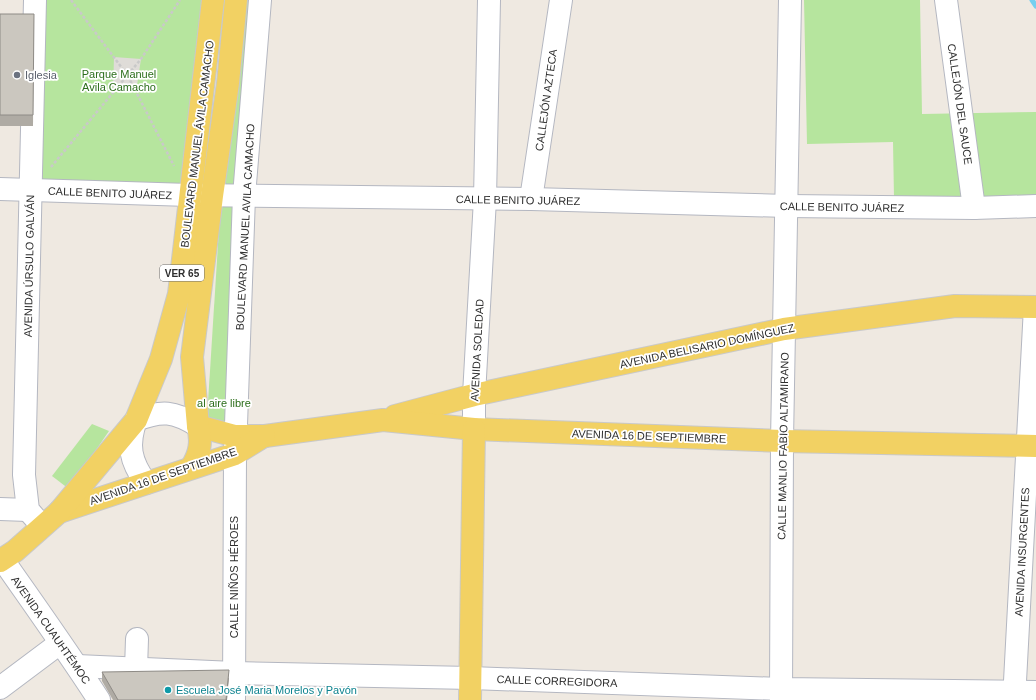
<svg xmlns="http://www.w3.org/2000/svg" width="1036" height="700" font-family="Arial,sans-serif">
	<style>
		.green { fill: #b6e59e }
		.plaza { fill: #dfdcd8 }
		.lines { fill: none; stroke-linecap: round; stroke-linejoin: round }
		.stream { stroke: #75cff0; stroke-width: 5 }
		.minor-casing { stroke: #b4b7c1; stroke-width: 24 }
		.major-casing { stroke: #c9c9c9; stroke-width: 24 }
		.path { stroke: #c9c9c9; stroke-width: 2.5; stroke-dasharray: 3 2; stroke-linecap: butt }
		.minor { stroke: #fff; stroke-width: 22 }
		.major { stroke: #f2d163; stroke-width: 22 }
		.wall { fill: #afaba4 }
		.shaded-wall { fill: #8e8b86 }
		.building { fill: #cbc7bf; stroke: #8e8b86 }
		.worship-dot { fill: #6b7280; stroke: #fff; stroke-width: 1.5 }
		.culture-dot { fill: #0f9aa8; stroke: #fff; stroke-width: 1.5 }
		.labels { text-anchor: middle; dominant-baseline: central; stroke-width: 3.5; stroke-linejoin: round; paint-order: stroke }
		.shield { fill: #fff; stroke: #6d6d6d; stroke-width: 1 }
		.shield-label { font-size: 10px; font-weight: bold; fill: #2e2e2e }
		.park-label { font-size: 11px; fill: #2c6e1b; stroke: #fff }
		.worship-label { font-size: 11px; fill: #5b616d; stroke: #fff; text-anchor: start }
		.street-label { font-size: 11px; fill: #2e2e2e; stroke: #fff }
		.culture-label { font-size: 11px; fill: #0d838f; stroke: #fff; text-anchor: start }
	</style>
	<rect width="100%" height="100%" fill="#efe9e1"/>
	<g class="green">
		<polygon points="38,0 205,0 187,191 41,189"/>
		<polygon points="239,0 258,0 243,195 221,193"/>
		<polygon points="804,0 920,0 922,114 1036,112 1036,195 894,198 893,142 807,144"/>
		<polygon points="221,197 243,197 230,425 207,418"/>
		<polygon points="92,424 109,431 69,489 52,476"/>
	</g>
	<polygon class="plaza" points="114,57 141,59 136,92 113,92"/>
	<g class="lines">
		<polyline class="stream" points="1032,0 1036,6"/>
		<g class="minor-casing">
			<g id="minor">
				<polyline points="35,0 24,475 28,510 42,526"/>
				<polyline points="946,0 974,208"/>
				<polyline points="0,189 189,195 531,199 787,206 974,208 1036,206"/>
				<polyline points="531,199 561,0"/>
				<polyline points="474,429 474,395 485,199 489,0"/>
				<path d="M146 483C130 461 127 445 136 420 162 410 174 411 198 426"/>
				<polyline points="0,509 28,510"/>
				<path d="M3 560C35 606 68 652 99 700"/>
				<polyline points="77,666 234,673 471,678 781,689 1036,692"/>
				<polyline points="136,669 137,639"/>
				<polyline points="0,688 60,643"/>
				<polyline points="234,700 235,454 244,196 260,0"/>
				<polyline points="781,700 782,441 790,0"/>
				<polyline points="1014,700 1035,307"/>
			</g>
		</g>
		<g class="major-casing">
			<g id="major">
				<polyline points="395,416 474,395 784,329 955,306 1036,307"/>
				<polyline points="198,426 235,436 265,436 383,420 474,429 782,441 1036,446"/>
				<path d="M191 468C200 454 202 442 198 426L192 357 212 196 228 83 236 0"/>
				<polyline points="59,512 235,454 264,436"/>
				<polyline points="0,561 15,551 59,512 136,420 161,359 179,294 213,0"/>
				<polyline points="470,700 474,429"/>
			</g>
		</g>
		<g class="path">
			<polyline points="71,0 128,76 174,166"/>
			<polyline points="51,167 141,59 180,0"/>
		</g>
		<use href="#minor" class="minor"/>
		<use href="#major" class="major"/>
	</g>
	<g class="wall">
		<polygon points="0,14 34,14 33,126 0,126"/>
		<polygon points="102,672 229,678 227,700 113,700 102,681"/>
	</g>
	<polygon class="shaded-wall" points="229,670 227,700 226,700"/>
	<g class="building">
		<polygon points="0,14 34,14 33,115 0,115"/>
		<polygon points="229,670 226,700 118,700 102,672"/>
	</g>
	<circle class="worship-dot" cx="17" cy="75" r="4"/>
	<circle class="culture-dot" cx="168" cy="690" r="4"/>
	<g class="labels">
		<rect class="shield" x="160" y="265" width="44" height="16" rx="3"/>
		<g class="shield-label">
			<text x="182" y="273">VER 65</text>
		</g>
		<g class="park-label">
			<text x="119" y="74">Parque Manuel<tspan x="119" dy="13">Avila Camacho</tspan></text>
			<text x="224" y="403">al aire libre</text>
		</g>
		<g class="worship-label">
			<text x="25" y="75">Iglesia</text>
		</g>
		<g class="street-label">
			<text transform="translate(546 100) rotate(-82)">CALLEJÓN AZTECA</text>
			<text transform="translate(960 104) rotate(82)">CALLEJÓN DEL SAUCE</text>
			<text transform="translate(197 144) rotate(-83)">BOULEVARD MANUEL ÁVILA CAMACHO</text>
			<text transform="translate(110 193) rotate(2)">CALLE BENITO JUÁREZ</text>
			<text transform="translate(518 200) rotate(1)">CALLE BENITO JUÁREZ</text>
			<text transform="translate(842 207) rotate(1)">CALLE BENITO JUÁREZ</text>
			<text transform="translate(245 227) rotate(-87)">BOULEVARD MANUEL AVILA CAMACHO</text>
			<text transform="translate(29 266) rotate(-89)">AVENIDA ÚRSULO GALVÁN</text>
			<text transform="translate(707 346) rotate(-12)">AVENIDA BELISARIO DOMÍNGUEZ</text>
			<text transform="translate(477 350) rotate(-87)">AVENIDA SOLEDAD</text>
			<text transform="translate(649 436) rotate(2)">AVENIDA 16 DE SEPTIEMBRE</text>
			<text transform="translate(783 446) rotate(-89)">CALLE MANLIO FABIO ALTAMIRANO</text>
			<text transform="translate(163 476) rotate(-19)">AVENIDA 16 DE SEPTIEMBRE</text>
			<text transform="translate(1022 552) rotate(-87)">AVENIDA INSURGENTES</text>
			<text transform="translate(234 577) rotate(-90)">CALLE NIÑOS HÉROES</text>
			<text transform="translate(51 630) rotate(55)">AVENIDA CUAUHTÉMOC</text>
			<text transform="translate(557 681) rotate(2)">CALLE CORREGIDORA</text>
		</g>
		<g class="culture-label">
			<text x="176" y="690">Escuela José Maria Morelos y Pavón</text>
		</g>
	</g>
</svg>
